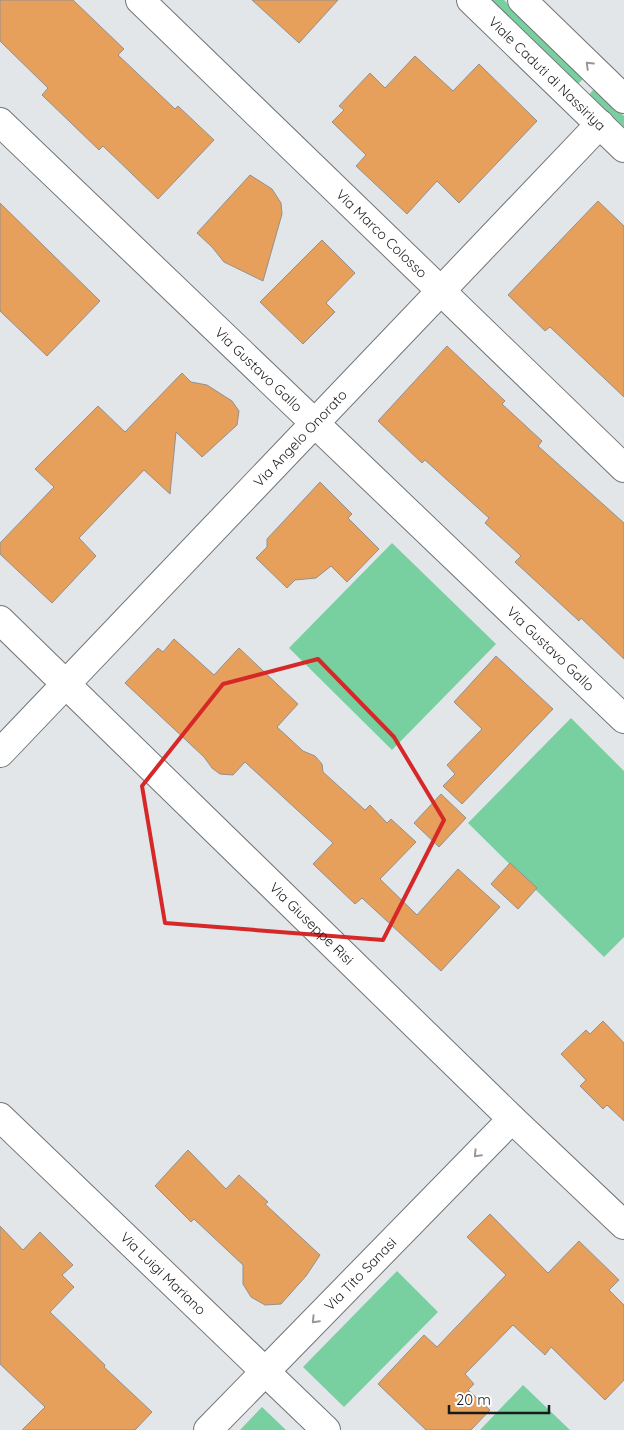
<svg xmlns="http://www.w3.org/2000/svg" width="624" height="1430" font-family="Quicksand,sans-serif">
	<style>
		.green { fill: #78cf9f }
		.building { fill: #e6a05c; stroke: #93908d }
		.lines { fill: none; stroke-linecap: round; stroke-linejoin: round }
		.minor-casing { stroke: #727577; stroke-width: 30 }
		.secondary-casing { stroke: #727577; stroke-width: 30 }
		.minor { stroke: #fff; stroke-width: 28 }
		.secondary { stroke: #fff; stroke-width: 28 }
		.oneway { stroke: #989898 }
		.marked { fill: none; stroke: #d62828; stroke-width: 4; stroke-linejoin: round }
		.labels { text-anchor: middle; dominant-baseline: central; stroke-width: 5; stroke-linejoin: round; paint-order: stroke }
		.street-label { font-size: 14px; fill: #191a1b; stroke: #fff }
	</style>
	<rect width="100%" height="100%" fill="#e2e6e9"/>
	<g class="green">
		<polygon points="487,0 504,0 584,78 576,86"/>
		<polygon points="595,88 624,116 624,134 586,98"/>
		<polygon points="392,543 496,644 392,750 289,648"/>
		<polygon points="571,718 624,771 624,937 604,957 468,823"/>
		<polygon points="397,1271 438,1312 344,1407 303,1367"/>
		<polygon points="523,1385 570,1430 480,1430"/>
		<polygon points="262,1407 286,1430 240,1430"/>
	</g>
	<g class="building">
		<polygon points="0,0 73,0 124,49 118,55 175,109 178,106 214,140 158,199 103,146 99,150 42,95 48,88 0,41"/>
		<polygon points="252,0 338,0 299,43"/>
		<polygon points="415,56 453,91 479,64 537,121 459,203 437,181 407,214 356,166 366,155 332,122 344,110 339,106 370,73 385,88"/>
		<polygon points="250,175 272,189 281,203 282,214 263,281 224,262 212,247 197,233"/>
		<polygon points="598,201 624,226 624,397 550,327 545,331 508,295"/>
		<polygon points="0,203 100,301 47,356 0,311"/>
		<polygon points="322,240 355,273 326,303 335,312 303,344 260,302"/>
		<polygon points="447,346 505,401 502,404 542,441 538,446 624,523 624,659 581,618 579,621 515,562 521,556 485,523 489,518 425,460 422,463 378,421"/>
		<polygon points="182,373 191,382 207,385 232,401 239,411 237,425 202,457 176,432 170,494 144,470 79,538 96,556 52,603 0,554 0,543 54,487 35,469 98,406 125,432"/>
		<polygon points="320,482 352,514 348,518 379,549 347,582 331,566 316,578 295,580 287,588 256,558 267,547 267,539"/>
		<polygon points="174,639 214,675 239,648 298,704 277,727 303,751 315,756 322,764 323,772 365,810 370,805 387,823 391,819 416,842 380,879 417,915 458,869 500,907 441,971 362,898 355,904 313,864 333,843 245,762 233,775 220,774 212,768 204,757 125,683 158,648 163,652"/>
		<polygon points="496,656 553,709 462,804 443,786 455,774 447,765 482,729 454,702"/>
		<polygon points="441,794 466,818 439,847 414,823"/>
		<polygon points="510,863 537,888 518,909 491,884"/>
		<polygon points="603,1021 624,1043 624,1121 607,1105 603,1109 580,1086 586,1080 561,1054 586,1030 590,1034"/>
		<polygon points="188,1150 226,1189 239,1175 268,1202 265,1204 320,1255 306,1276 281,1304 265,1305 251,1297 243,1284 243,1265 194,1219 191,1222 155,1186"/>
		<polygon points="490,1214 548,1273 579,1241 619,1280 609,1290 624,1305 624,1380 605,1400 551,1347 545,1355 513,1325 465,1374 474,1384 468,1390 490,1410 471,1430 426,1430 378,1384 424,1335 437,1347 506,1275 467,1237"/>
		<polygon points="0,1226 23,1250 40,1232 73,1265 62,1275 74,1287 50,1312 105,1365 104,1367 152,1412 135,1430 22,1430 45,1407 0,1364"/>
	</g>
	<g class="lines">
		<g class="minor-casing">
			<g id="minor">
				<path id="s1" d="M140 0 624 468"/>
				<path id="s2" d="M0 122 624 719"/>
				<path id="s3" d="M0 620 512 1119 624 1225"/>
				<path id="s4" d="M0 753 600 124"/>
				<path id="s5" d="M0 1117 326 1430"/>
				<path id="s6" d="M208 1430 512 1119"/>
			</g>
		</g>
		<g class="secondary-casing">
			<g id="secondary">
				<path id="s7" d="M471 0 624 148"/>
				<polyline points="522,0 624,99"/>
			</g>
		</g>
		<use href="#minor" class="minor"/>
		<use href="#secondary" class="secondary"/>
	</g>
	<defs><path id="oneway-chevron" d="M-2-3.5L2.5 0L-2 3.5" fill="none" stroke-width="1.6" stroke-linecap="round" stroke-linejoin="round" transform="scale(1.25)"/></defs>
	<g class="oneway">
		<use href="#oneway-chevron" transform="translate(589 65) rotate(-136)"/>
		<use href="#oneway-chevron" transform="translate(477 1154) rotate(134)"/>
		<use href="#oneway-chevron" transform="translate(315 1320) rotate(134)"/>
	</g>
	<path class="marked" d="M318 659 394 737 444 820 383 940 165 923 142 786 223 684Z"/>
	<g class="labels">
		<g class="street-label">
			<text stroke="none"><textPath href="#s7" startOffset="106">Viale Caduti di Nassiriya</textPath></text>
			<text stroke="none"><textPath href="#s1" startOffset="336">Via Marco Colosso</textPath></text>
			<text stroke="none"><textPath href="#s2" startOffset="358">Via Gustavo Gallo</textPath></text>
			<text stroke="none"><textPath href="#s4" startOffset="435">Via Angelo Onorato</textPath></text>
			<text stroke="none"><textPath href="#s2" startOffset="762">Via Gustavo Gallo</textPath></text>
			<text stroke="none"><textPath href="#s3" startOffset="435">Via Giuseppe Risi</textPath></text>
			<text stroke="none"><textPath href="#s5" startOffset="226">Via Luigi Mariano</textPath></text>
			<text stroke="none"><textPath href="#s6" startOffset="218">Via Tito Sanasi</textPath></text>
		</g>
	</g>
	<path d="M449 1405v8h100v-8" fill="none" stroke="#191a1b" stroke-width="2.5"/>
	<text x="456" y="1405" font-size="15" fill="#191a1b" stroke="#ffffff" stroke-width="4" paint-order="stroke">20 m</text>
</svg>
